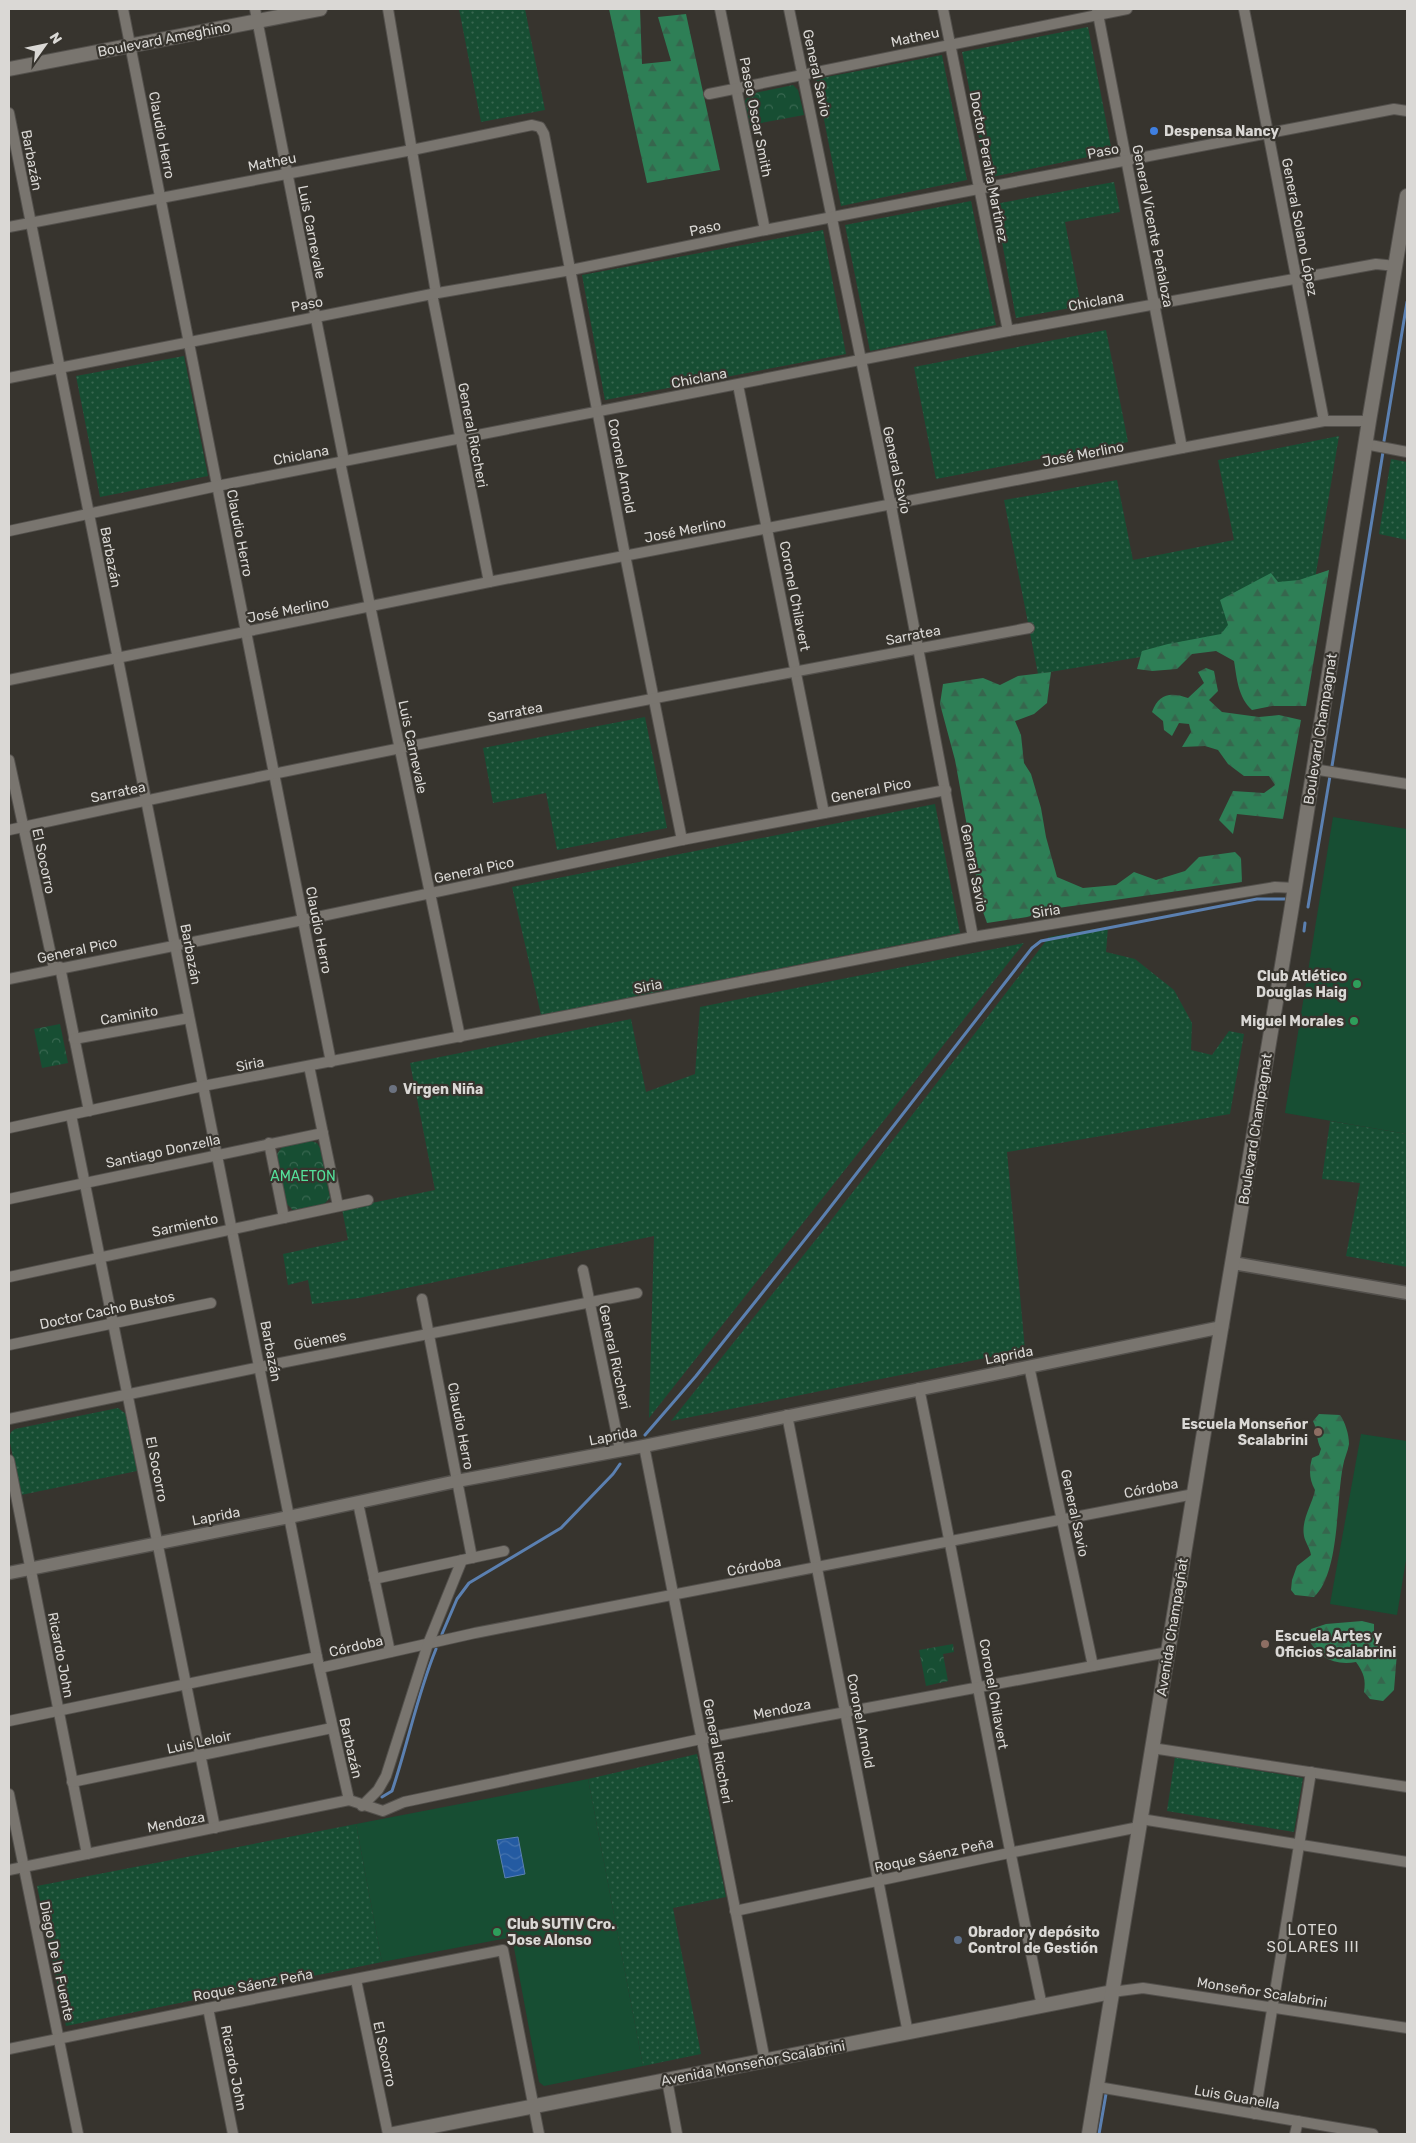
<svg xmlns="http://www.w3.org/2000/svg" width="1416" height="2143" font-family="Rubik,sans-serif">
  <defs>
    <pattern id="grass-dots" width="8" height="8" patternUnits="userSpaceOnUse" patternTransform="scale(1.25)"><rect width="8" height="8" fill="#174e33"/><path d="M2 2h.1M6 6h.1" fill="none" stroke="#386750" stroke-width="1.8" stroke-linecap="round"/></pattern>
    <pattern id="forest-firs" width="22" height="20" patternUnits="userSpaceOnUse" patternTransform="scale(1.25)"><rect width="22" height="20" fill="#2e7f56"/><path d="M5 1l3.5 6h-7zM16 11l3.5 6h-7z" fill="#36664d"/></pattern>
    <pattern id="park-crowns" width="20" height="18" patternUnits="userSpaceOnUse" patternTransform="scale(1.25)"><rect width="20" height="18" fill="#174e33"/><path d="M2 6a3 3 0 1 1 6 0M12 15a3 3 0 1 1 6 0" fill="none" stroke="#386750"/></pattern>
    <pattern id="water-waves" width="16" height="10" patternUnits="userSpaceOnUse" patternTransform="scale(1.25)"><rect width="16" height="10" fill="#245ba2"/><path d="M0 5q4-4 8 0t8 0" fill="none" stroke="#4372ae"/></pattern>
  </defs>
  <rect width="100%" height="100%" fill="#37342e"/>
  <g fill="url(#grass-dots)">
    <polygon points="459,9 525,9 545,110 481,122"/>
    <polygon points="1088,27 1112,152 987,178 962,52"/>
    <polygon points="942,55 967,180 841,206 816,79"/>
    <polygon points="1114,182 1120,212 1065,222 1081,306 1016,318 995,204"/>
    <polygon points="971,201 996,325 870,351 845,225"/>
    <polygon points="823,230 846,354 605,400 582,275"/>
    <polygon points="1106,330 1128,442 936,479 914,367"/>
    <polygon points="184,356 208,476 100,497 76,376"/>
    <polygon points="1339,436 1315,579 1237,641 1038,674 1004,500 1117,480 1133,560 1234,540 1218,460"/>
    <polygon points="1391,459 1407,462 1407,540 1379,534"/>
    <polygon points="645,717 667,828 557,850 546,793 493,803 483,748"/>
    <polygon points="935,804 960,933 541,1015 512,887"/>
    <polygon points="1108,927 1106,952 1135,959 1174,990 1192,1023 1191,1050 1212,1055 1229,1031 1244,1034 1230,1114 1007,1152 1025,1350 671,1421 826,1227 1049,937"/>
    <polygon points="1024,943 649,1418 654,1236 359,1298 312,1304 308,1280 288,1285 283,1254 348,1240 342,1209 435,1190 410,1063 631,1019 646,1092 695,1074 700,1007"/>
    <polygon points="1330,1121 1407,1134 1407,1267 1346,1256 1360,1183 1322,1179"/>
    <polygon points="118,1408 126,1414 137,1471 21,1495 9,1438 11,1432 15,1429"/>
    <polygon points="697,1754 726,1897 673,1908 701,2054 643,2066 588,1779"/>
    <polygon points="1175,1757 1303,1778 1294,1832 1167,1811"/>
    <polygon points="356,1824 382,1962 66,2026 37,1886"/>
  </g>
  <g fill="url(#forest-firs)">
    <polygon points="609,9 640,9 642,64 671,61 658,17 686,14 720,170 647,183"/>
    <path d="M1329 570 1306 706H1272L1252 710C1238 697 1237 679 1234 661L1216 651 1192 654 1177 669 1152 671 1137 669 1142 651 1168 644 1221 634 1228 625 1220 600 1271 573 1278 582 1299 580Z"/>
    <path d="M1206 668 1214 671 1218 691 1209 700 1222 712 1259 717 1279 715 1301 720 1283 819 1237 814 1233 834 1219 820 1233 791 1264 793 1275 785 1269 776H1244L1228 764 1218 750 1205 746 1182 747 1191 732 1189 724 1179 723 1172 736 1164 730 1163 721 1152 712C1159 693 1171 692 1188 698L1204 683 1198 672Z"/>
    <polygon points="1051,672 1047,703 1034,714 1015,721 1021,735 1024,763 1031,774 1041,808 1046,837 1057,877 1083,888 1116,885 1134,872 1156,880 1185,871 1199,857 1235,852 1241,858 1242,882 1058,908 1027,917 987,923 982,909 955,760 940,704 943,684 983,678 1000,685 1018,676"/>
    <path d="M1319 1414 1340 1415C1345 1422 1349 1434 1349 1444 1348 1451 1344 1459 1343 1466 1336 1500 1340 1573 1314 1597L1295 1595 1291 1590 1292 1580 1297 1566 1311 1555C1310 1548 1305 1542 1304 1536 1301 1520 1312 1505 1315 1490 1309 1479 1309 1470 1312 1458L1319 1455 1321 1449C1316 1440 1318 1431 1313 1421Z"/>
    <path d="M1362 1621 1374 1624V1645L1397 1653 1394 1690 1383 1701 1370 1699 1364 1692C1366 1680 1364 1673 1356 1662 1334 1666 1317 1657 1308 1638L1311 1629 1326 1624Z"/>
  </g>
  <g fill="url(#park-crowns)">
    <polygon points="793,85 798,90 804,115 750,125 745,101 750,94"/>
    <polygon points="60,1024 68,1063 42,1068 34,1029"/>
    <polygon points="311,1141 317,1143 320,1148 330,1198 324,1204 293,1210 287,1204 277,1154 282,1147"/>
    <polygon points="953,1644 954,1652 943,1654 948,1681 926,1686 919,1650"/>
  </g>
  <g fill="#174e33">
    <polygon points="1333,817 1407,829 1407,1134 1285,1113"/>
    <polygon points="1361,1434 1407,1441 1407,1554 1397,1615 1330,1604"/>
    <polygon points="588,1779 643,2066 544,2086 539,2082 512,1937 382,1962 356,1824"/>
  </g>
  <polygon fill="url(#water-waves)" stroke="#5b80b1" points="518,1837 525,1874 505,1878 497,1840"/>
  <g fill="none" stroke-linecap="round" stroke-linejoin="round">
    <g stroke="#5b80b1" stroke-width="3">
      <polyline points="1384,441 1407,302"/>
      <polyline points="1332,766 1383,452"/>
      <polyline points="1308,907 1330,776"/>
      <polyline points="1304,931 1305,923"/>
      <polyline points="645,1435 696,1376 818,1223 1032,948 1041,941 1257,899 1285,899"/>
      <polyline points="442,1634 457,1599 469,1583 561,1528 613,1474 620,1464"/>
      <path d="M382 1797 392 1791C408 1744 417 1695 436 1649"/>
      <polyline points="1099,2134 1106,2094"/>
    </g>
    <defs>
      <g id="minor">
        <polyline points="123,9 331,1062"/>
        <polyline points="255,9 344,461"/>
        <polyline points="388,9 436,293"/>
        <polyline points="720,9 765,230"/>
        <polyline points="789,9 891,506 973,937"/>
        <polyline points="943,9 1008,331"/>
        <polyline points="1097,9 1182,448"/>
        <polyline points="1244,9 1324,421"/>
        <polyline points="709,94 1127,9"/>
        <polyline points="9,113 317,1657 349,1800"/>
        <polyline points="9,227 412,150 532,125 540,127 544,134 625,555 682,840"/>
        <polyline points="432,294 489,582"/>
        <polyline points="9,378 432,294 571,270 765,230 1394,109 1407,111"/>
        <polyline points="738,385 824,813"/>
        <polyline points="1365,444 1407,452"/>
        <polyline points="340,462 460,1037"/>
        <polyline points="9,531 217,486 1008,331 1376,264 1396,266"/>
        <polyline points="9,680 489,582 1182,448 1324,421 1369,421"/>
        <polyline points="9,760 54,969"/>
        <polyline points="1313,769 1407,784"/>
        <path d="M9 830C347 756 688 691 1029 628"/>
        <polyline points="60,967 89,1111"/>
        <polyline points="9,979 303,920 682,840 946,790"/>
        <polyline points="74,1039 189,1018"/>
        <polyline points="309,1066 338,1206"/>
        <polyline points="71,1115 215,1828"/>
        <polyline points="9,1128 203,1086 973,937 1275,887 1295,888"/>
        <polyline points="269,1143 284,1218"/>
        <polyline points="9,1199 323,1133"/>
        <polyline points="583,1270 620,1450"/>
        <polyline points="9,1277 368,1200"/>
        <polyline points="422,1299 472,1558"/>
        <polyline points="9,1345 211,1303"/>
        <polyline points="1029,1366 1093,1666"/>
        <path d="M919 1388C961 1594 998 1800 1042 2006"/>
        <polyline points="787,1415 908,2033"/>
        <polyline points="9,1419 260,1367 637,1293"/>
        <polyline points="644,1446 765,2061"/>
        <polyline points="9,1460 87,1854"/>
        <polyline points="358,1503 390,1652"/>
        <polyline points="374,1579 504,1551"/>
        <polyline points="320,1668 475,1633 1194,1494"/>
        <polyline points="9,1721 317,1657"/>
        <polyline points="1152,1748 1407,1787"/>
        <polyline points="72,1782 332,1728"/>
        <polyline points="9,1794 78,2134"/>
        <polyline points="349,1800 383,1811 404,1802 701,1739 1168,1652"/>
        <polyline points="362,1806 378,1790 386,1776 428,1644 462,1560"/>
        <polyline points="1141,1819 1407,1862"/>
        <polyline points="9,1870 349,1800"/>
        <polyline points="735,1911 1009,1853 1139,1827"/>
        <polyline points="356,1980 388,2134"/>
        <polyline points="1112,1992 1143,1988 1407,2028"/>
        <polyline points="208,2008 233,2134"/>
        <polyline points="9,2049 208,2008 503,1950 539,2134"/>
        <polyline points="667,2080 677,2134"/>
        <polyline points="1098,2087 1373,2134"/>
        <polyline points="1255,2114 1311,1772"/>
        <polyline points="1295,2134 1298,2121"/>
      </g>
      <g id="tertiary">
        <polyline points="1233,1263 1407,1293"/>
        <polyline points="9,1573 289,1517 457,1481 644,1446 1222,1327"/>
      </g>
      <g id="secondary">
        <polyline points="9,69 320,9"/>
        <polyline points="393,2134 1112,1992"/>
        <polyline points="1089,2134 1212,1383 1291,912 1369,421 1407,196"/>
      </g>
    </defs>
    <use href="#minor" stroke="#53504c" stroke-width="12"/>
    <use href="#tertiary" stroke="#53504c" stroke-width="15"/>
    <use href="#secondary" stroke="#53504c" stroke-width="16"/>
    <use href="#minor" stroke="#79756f" stroke-width="10"/>
    <use href="#tertiary" stroke="#79756f" stroke-width="12"/>
    <use href="#secondary" stroke="#79756f" stroke-width="14"/>
  </g>
  <circle fill="#3f7fe0" stroke="#37342e" stroke-width="2" cx="1154" cy="131" r="5"/>
  <g fill="#2e9e5b" stroke="#37342e" stroke-width="2">
    <circle cx="1357" cy="984" r="5"/>
    <circle cx="1354" cy="1021" r="5"/>
    <circle cx="497" cy="1932" r="5"/>
  </g>
  <circle fill="#6b7280" stroke="#37342e" stroke-width="2" cx="393" cy="1089" r="5"/>
  <g fill="#8d6e63" stroke="#37342e" stroke-width="2">
    <circle cx="1318" cy="1432" r="5"/>
    <circle cx="1265" cy="1644" r="5"/>
  </g>
  <circle fill="#5c6f8a" stroke="#37342e" stroke-width="2" cx="958" cy="1940" r="5"/>
  <g text-anchor="middle" stroke-width="4.5" stroke-linejoin="round" paint-order="stroke">
    <g font-size="14" fill="#dad8d5" stroke="#37342e">
      <text transform="translate(915 37) rotate(-12)" y="5">Matheu</text>
      <text transform="translate(164 39) rotate(-11)" y="5">Boulevard Ameghino</text>
      <text transform="translate(817 73) rotate(78)" y="5">General Savio</text>
      <text transform="translate(756 117) rotate(79)" y="5">Paseo Oscar Smith</text>
      <text transform="translate(162 135) rotate(79)" y="5">Claudio Herro</text>
      <text transform="translate(1103 151) rotate(-11)" y="5">Paso</text>
      <text transform="translate(32 160) rotate(79)" y="5">Barbazán</text>
      <text transform="translate(272 162) rotate(-11)" y="5">Matheu</text>
      <text transform="translate(989 167) rotate(79)" y="5">Doctor Peralta Martínez</text>
      <text transform="translate(1153 226) rotate(79)" y="5">General Vicente Peñaloza</text>
      <text transform="translate(1300 227) rotate(79)" y="5">General Solano López</text>
      <text transform="translate(705 228) rotate(-12)" y="5">Paso</text>
      <text transform="translate(312 232) rotate(79)" y="5">Luis Carnevale</text>
      <text transform="translate(1096 301) rotate(-11)" y="5">Chiclana</text>
      <text transform="translate(307 304) rotate(-11)" y="5">Paso</text>
      <text transform="translate(699 378) rotate(-11)" y="5">Chiclana</text>
      <text transform="translate(473 435) rotate(79)" y="5">General Riccheri</text>
      <text transform="translate(1083 454) rotate(-11)" y="5">José Merlino</text>
      <text transform="translate(301 455) rotate(-11)" y="5">Chiclana</text>
      <text transform="translate(622 466) rotate(79)" y="5">Coronel Arnold</text>
      <text transform="translate(897 470) rotate(78)" y="5">General Savio</text>
      <text transform="translate(685 530) rotate(-11)" y="5">José Merlino</text>
      <text transform="translate(240 533) rotate(79)" y="5">Claudio Herro</text>
      <text transform="translate(111 557) rotate(79)" y="5">Barbazán</text>
      <text transform="translate(795 596) rotate(79)" y="5">Coronel Chilavert</text>
      <text transform="translate(288 610) rotate(-11)" y="5">José Merlino</text>
      <text transform="translate(913 635) rotate(-11)" y="5">Sarratea</text>
      <text transform="translate(515 712) rotate(-11)" y="5">Sarratea</text>
      <text transform="translate(1320 729) rotate(-81)" y="5">Boulevard Champagnat</text>
      <text transform="translate(413 747) rotate(78)" y="5">Luis Carnevale</text>
      <text transform="translate(871 790) rotate(-11)" y="5">General Pico</text>
      <text transform="translate(118 792) rotate(-12)" y="5">Sarratea</text>
      <text transform="translate(44 861) rotate(78)" y="5">El Socorro</text>
      <text transform="translate(974 868) rotate(79)" y="5">General Savio</text>
      <text transform="translate(474 870) rotate(-12)" y="5">General Pico</text>
      <text transform="translate(1046 911) rotate(-9)" y="5">Siria</text>
      <text transform="translate(319 930) rotate(79)" y="5">Claudio Herro</text>
      <text transform="translate(77 950) rotate(-12)" y="5">General Pico</text>
      <text transform="translate(191 954) rotate(79)" y="5">Barbazán</text>
      <text transform="translate(648 986) rotate(-11)" y="5">Siria</text>
      <text transform="translate(129 1015) rotate(-10)" y="5">Caminito</text>
      <text transform="translate(250 1064) rotate(-11)" y="5">Siria</text>
      <text transform="translate(1255 1129) rotate(-81)" y="5">Boulevard Champagnat</text>
      <text transform="translate(163 1151) rotate(-12)" y="5">Santiago Donzella</text>
      <text transform="translate(185 1225) rotate(-12)" y="5">Sarmiento</text>
      <text transform="translate(107 1310) rotate(-12)" y="5">Doctor Cacho Bustos</text>
      <text transform="translate(320 1340) rotate(-11)" y="5">Güemes</text>
      <text transform="translate(271 1351) rotate(79)" y="5">Barbazán</text>
      <text transform="translate(1009 1355) rotate(-11)" y="5">Laprida</text>
      <text transform="translate(615 1357) rotate(78)" y="5">General Riccheri</text>
      <text transform="translate(461 1426) rotate(79)" y="5">Claudio Herro</text>
      <text transform="translate(613 1436) rotate(-11)" y="5">Laprida</text>
      <text transform="translate(157 1469) rotate(79)" y="5">El Socorro</text>
      <text transform="translate(1151 1488) rotate(-11)" y="5">Córdoba</text>
      <text transform="translate(1075 1513) rotate(78)" y="5">General Savio</text>
      <text transform="translate(216 1516) rotate(-11)" y="5">Laprida</text>
      <text transform="translate(754 1566) rotate(-11)" y="5">Córdoba</text>
      <text transform="translate(1172 1627) rotate(-81)" y="5">Avenida Champagñat</text>
      <text transform="translate(356 1646) rotate(-13)" y="5">Córdoba</text>
      <text transform="translate(61 1655) rotate(79)" y="5">Ricardo John</text>
      <text transform="translate(994 1694) rotate(80)" y="5">Coronel Chilavert</text>
      <text transform="translate(782 1709) rotate(-11)" y="5">Mendoza</text>
      <text transform="translate(861 1721) rotate(79)" y="5">Coronel Arnold</text>
      <text transform="translate(199 1742) rotate(-12)" y="5">Luis Leloir</text>
      <text transform="translate(351 1748) rotate(77)" y="5">Barbazán</text>
      <text transform="translate(718 1751) rotate(79)" y="5">General Riccheri</text>
      <text transform="translate(176 1822) rotate(-11)" y="5">Mendoza</text>
      <text transform="translate(934 1855) rotate(-12)" y="5">Roque Sáenz Peña</text>
      <text transform="translate(57 1961) rotate(78)" y="5">Diego De la Fuente</text>
      <text transform="translate(253 1985) rotate(-11)" y="5">Roque Sáenz Peña</text>
      <text transform="translate(1262 1992) rotate(9)" y="5">Monseñor Scalabrini</text>
      <text transform="translate(385 2054) rotate(78)" y="5">El Socorro</text>
      <text transform="translate(753 2063) rotate(-11)" y="5">Avenida Monseñor Scalabrini</text>
      <text transform="translate(234 2068) rotate(79)" y="5">Ricardo John</text>
      <text transform="translate(1237 2097) rotate(10)" y="5">Luis Guanella</text>
    </g>
    <g font-size="14" font-weight="bold" fill="#dad8d5" stroke="#37342e" text-anchor="start">
      <text x="1164" y="136">Despensa Nancy</text>
      <text x="1347" y="981" text-anchor="end">Club Atlético<tspan x="1347" dy="16">Douglas Haig</tspan></text>
      <text x="1344" y="1026" text-anchor="end">Miguel Morales</text>
      <text x="403" y="1094">Virgen Niña</text>
      <text x="1308" y="1429" text-anchor="end">Escuela Monseñor<tspan x="1308" dy="16">Scalabrini</tspan></text>
      <text x="1275" y="1641">Escuela Artes y<tspan x="1275" dy="16">Oficios Scalabrini</tspan></text>
      <text x="507" y="1929">Club SUTIV Cro.<tspan x="507" dy="16">Jose Alonso</tspan></text>
      <text x="968" y="1937">Obrador y depósito<tspan x="968" dy="16">Control de Gestión</tspan></text>
    </g>
    <g font-size="14" fill="#54e19a" stroke="#37342e">
      <text x="303" y="1181">AMAETON</text>
    </g>
    <g font-size="15" letter-spacing="1" fill="#dad8d5" stroke="#37342e">
      <text x="1313" y="1935">LOTEO<tspan x="1313" dy="17">SOLARES III</tspan></text>
    </g>
  </g>
  <rect width="1416" height="2143" fill="none" stroke="#dad8d5" stroke-width="20"/>
  <g transform="translate(45 45) rotate(57)" stroke="#37342e" stroke-width="4" paint-order="stroke">
  <path d="M0-4L9 19L0 12L-9 19Z" fill="#dad8d5"/>
  <text y="-8" font-size="14" font-weight="bold" text-anchor="middle" fill="#dad8d5">N</text>
  </g>
</svg>
